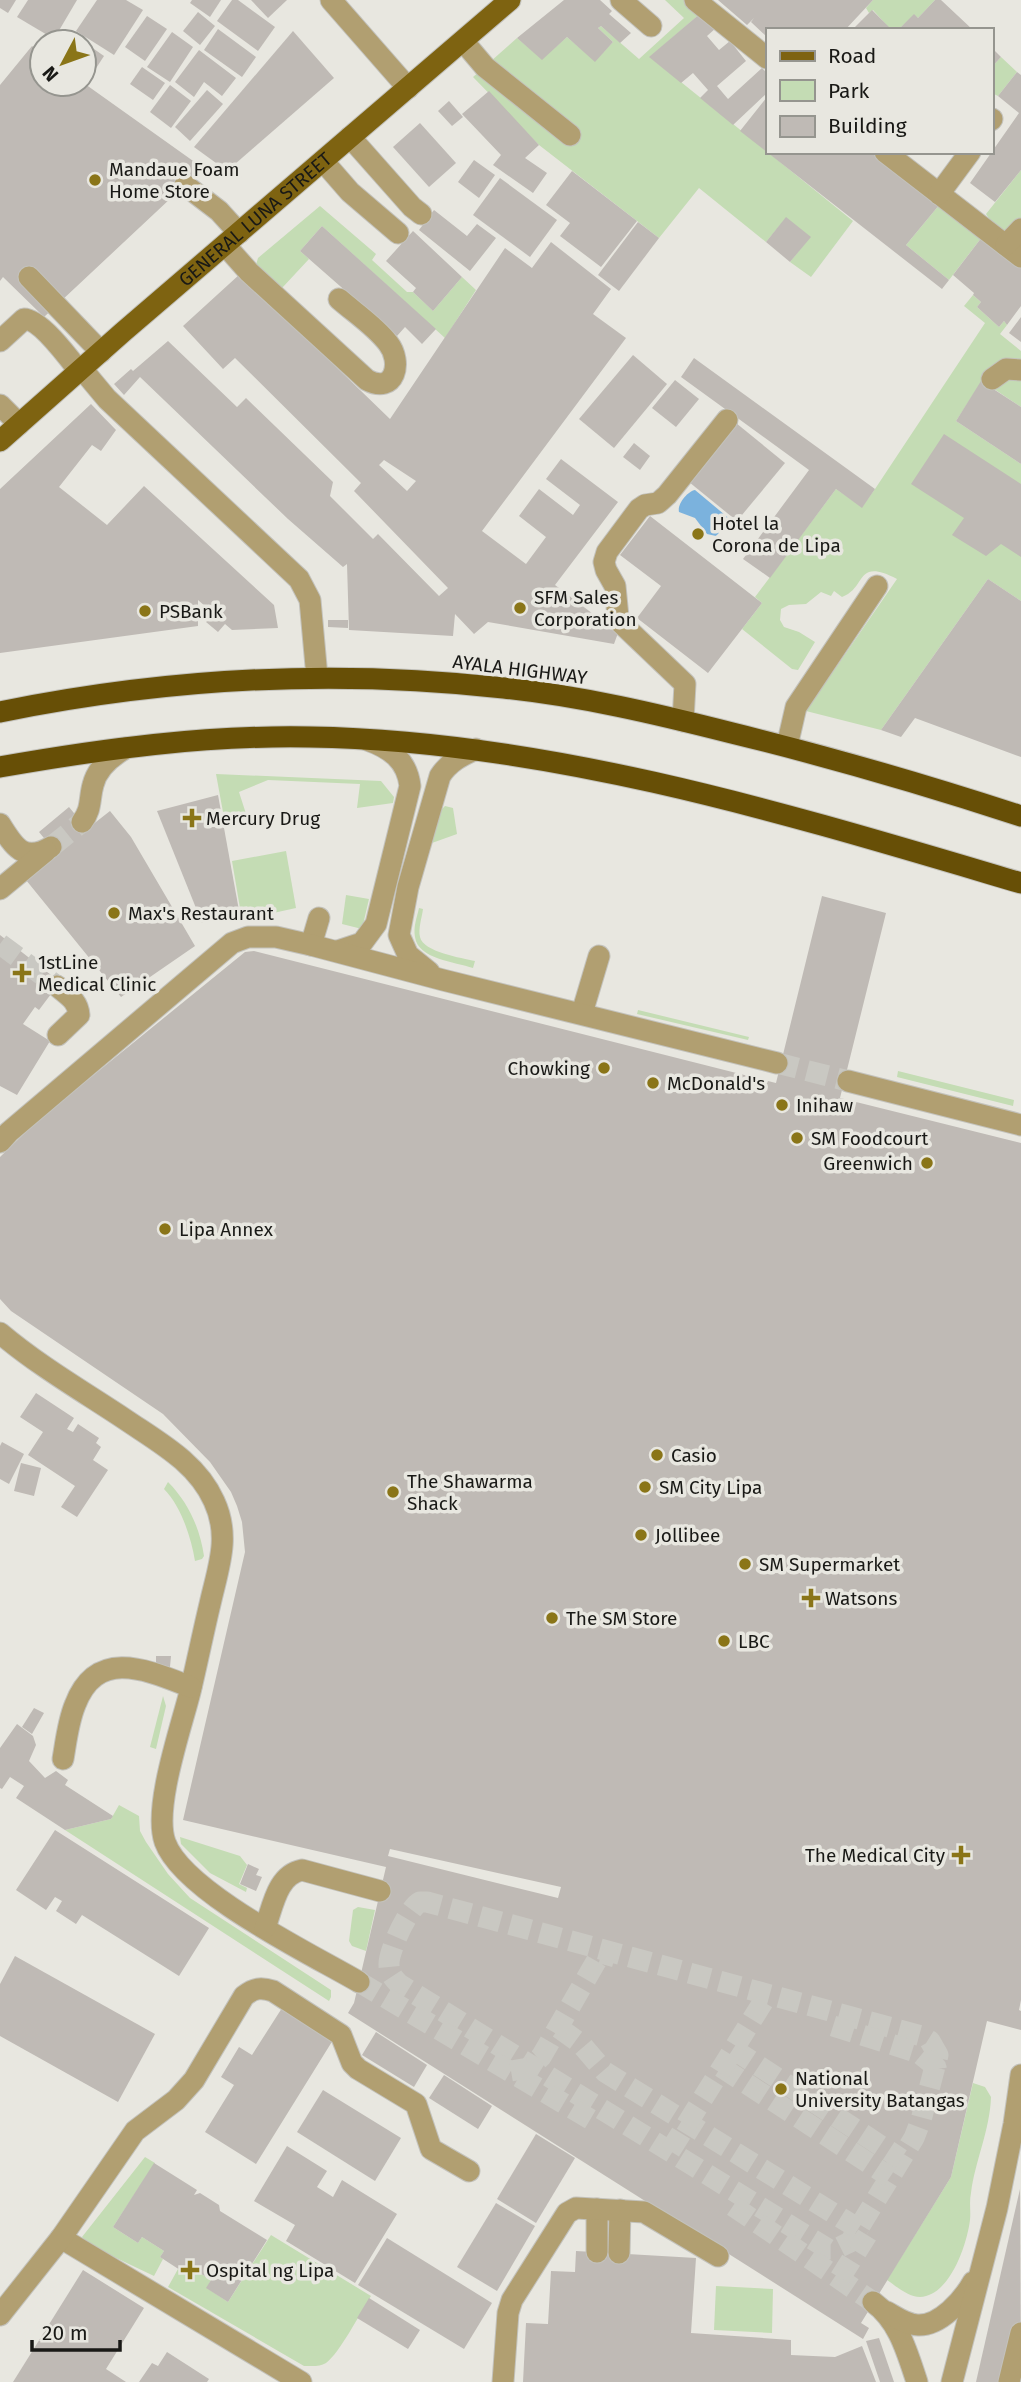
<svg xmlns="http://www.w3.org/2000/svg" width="1021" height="2382" font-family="'Fira Sans',sans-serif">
  <rect width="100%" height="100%" fill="#e8e7e0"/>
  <g fill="#c4dcb4">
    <polygon points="665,0 687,0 702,12 650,57 853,221 811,277 790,262 810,237 786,218 766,242 699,188 659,238 539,145 473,77 517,38 542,59 567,37 595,61 613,42 598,28 601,26 639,59 684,18"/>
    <polygon points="873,0 935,0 918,18 914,15 898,30 891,30 873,10 869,13 866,8"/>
    <polygon points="1001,57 1017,72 998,96 994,94 991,98 991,68"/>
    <path d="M1021 170V244C1011 235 991 224 986 214Z"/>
    <polygon points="940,204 982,237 949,280 906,245"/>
    <polygon points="320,206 376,254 372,260 407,292 413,292 433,311 462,277 476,290 445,338 322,226 300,251 309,259 282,288 256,265 258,258"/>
    <path d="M973 295 981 302 977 307 999 327 1004 321 1007 325 1000 334 1021 351V407L982 381 956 421 1021 464V601L988 579 881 730 806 711 897 579C855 557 867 588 842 597L834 591 831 596 821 592 806 604 789 605 781 609 780 620 784 627 799 632 815 642 798 670 792 669 742 629 762 603 755 597 836 489 862 507 875 489 985 323 964 306Z"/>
    <polygon points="216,774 381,781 394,797 393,803 357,808 360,784 268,780 239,792 247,817 225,823"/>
    <polygon points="445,806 453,808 457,834 432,843 438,813"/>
    <polygon points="286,851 296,908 242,920 232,861"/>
    <polygon points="346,895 369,899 362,929 342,924"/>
    <path d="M419 908 423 909C422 917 418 929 420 937 423 952 462 958 475 961L473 968C455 962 418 959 415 937 413 927 417 917 419 908Z"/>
    <polygon points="638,1010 749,1037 748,1040 637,1014"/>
    <polygon points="898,1071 1014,1100 1013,1106 897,1077"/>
    <path d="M168 1482C188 1502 200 1528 204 1556L202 1559 195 1561C191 1537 181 1506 164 1489Z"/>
    <polygon points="163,1696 166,1706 156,1749 150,1747"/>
    <polygon points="119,1805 139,1816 140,1831 146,1842 168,1874 190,1898 331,1990 331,1997 329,2001 65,1830 111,1819"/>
    <polygon points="180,1837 240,1856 247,1865 239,1884 247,1888 246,1892 210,1873 181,1844"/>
    <polygon points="358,1907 375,1910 366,1951 352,1946 349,1941 353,1910"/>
    <path d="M973 2083 985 2087 991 2097C990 2130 975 2161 971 2193 969 2202 971 2211 970 2220 967 2244 950 2296 920 2297 908 2297 896 2286 887 2280L951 2177Z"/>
    <polygon points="145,2157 155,2163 113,2227 138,2243 142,2237 164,2251 160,2257 163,2259 154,2276 89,2245 82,2237"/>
    <path d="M271 2235 371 2296C361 2311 340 2353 326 2363 320 2367 312 2366 304 2366L168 2287 178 2269 183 2272 187 2265 211 2280 207 2288 228 2302Z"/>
    <polygon points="716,2286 773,2289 772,2333 714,2330"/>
  </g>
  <path fill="#7bb2dd" d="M695 490 731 520 716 536 707 534 695 518 679 512C677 504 688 491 695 490Z"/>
  <g fill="#bfbab5" fill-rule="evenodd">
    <polygon points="0,0 16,0 8,13 0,8"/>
    <polygon points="28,0 77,0 54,39 17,17"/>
    <polygon points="97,0 126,0 143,10 114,55 76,31"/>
    <polygon points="192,0 221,0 210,17 190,3"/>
    <polygon points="232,0 238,0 275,27 258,51 217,21"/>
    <polygon points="251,0 287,0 268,18"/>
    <polygon points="564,0 600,0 612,11 609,14 631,33 620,43 601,26 598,28 613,42 595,62 567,37 542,60 517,38"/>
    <polygon points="718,0 873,0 845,30 767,30 767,37 751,22 754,18 747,25"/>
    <polygon points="935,0 941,0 973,30 898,30 914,14 918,18"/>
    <polygon points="872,10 892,30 852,30"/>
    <polygon points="198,12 215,26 200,45 183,31"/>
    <polygon points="702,12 716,28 707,36 719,50 730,41 746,61 717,86 728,99 762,68 767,73 767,93 733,125 700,98 708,90 693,73 681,83 649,57"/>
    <polygon points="147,16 167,29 145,61 125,47"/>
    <polygon points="218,29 256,57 242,77 204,50"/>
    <polygon points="293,31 334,78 227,171 194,147"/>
    <polygon points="172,32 193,47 170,82 147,67"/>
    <polygon points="70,33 83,42 64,42"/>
    <polygon points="84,42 104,56 91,76 84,72"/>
    <polygon points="32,46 42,53 42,84 85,84 203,168 44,317 3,277 0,281 0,85"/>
    <polygon points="991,47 1001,57 991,68"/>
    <polygon points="199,50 236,78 222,96 204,82 194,97 175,82"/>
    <polygon points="142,67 165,83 153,100 130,84"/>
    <polygon points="1017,72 1021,75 1021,170 995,202 970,183 1019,113 998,96"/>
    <polygon points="170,85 191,101 171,128 150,112"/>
    <polygon points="207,90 223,104 190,141 175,127"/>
    <polygon points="489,91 539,145 525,158 547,173 533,193 493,165 501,155 462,114"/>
    <polygon points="767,97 767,152 850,152 852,155 854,152 873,152 940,204 906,245 949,280 942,289 740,131"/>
    <polygon points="449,101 463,117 452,126 438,111"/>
    <polygon points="420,123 456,163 429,187 393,147"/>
    <polygon points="474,160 495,175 479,198 458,182"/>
    <polygon points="572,171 637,221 601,267 560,236 570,223 546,205"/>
    <polygon points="500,178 557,220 530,257 473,215"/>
    <polygon points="434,210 467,236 477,224 496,238 470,271 419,230"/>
    <polygon points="786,217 811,237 790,262 766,242"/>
    <polygon points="638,222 659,238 619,291 598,275"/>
    <polygon points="322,226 436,329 422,344 405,327 397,336 300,251"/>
    <polygon points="413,231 462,277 433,311 413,292 416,288 386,261"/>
    <polygon points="982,237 1021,267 1021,306 1007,325 1004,321 999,327 977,307 981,302 973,295 974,293 953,275"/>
    <path d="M551 242 611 289 593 314 626 338 482 531 526 564 546 537 519 516 539 489 573 515 580 505 546 479 561 459 618 502 555 585 618 633 614 644 488 622 474 634 455 614 453 636 349 630 347 564 343 567 288 519 140 377 124 395 114 384 131 369 133 371 168 341 237 407 246 398 333 482 330 496 373 539 378 534 439 596 448 588 354 491 361 483 235 358 223 369 183 326 240 274 390 419 505 248 532 268ZM384 460 416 481 407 491 379 465Z"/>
    <polygon points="1021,317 1021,342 1009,333"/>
    <polygon points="633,355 667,384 614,448 579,419"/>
    <polygon points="694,358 875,489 862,508 836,489 770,578 743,559 809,470 681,377"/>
    <polygon points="675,380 699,399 676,427 652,408"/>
    <polygon points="981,381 1021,407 1021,464 956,421"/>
    <polygon points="91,404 116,430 101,451 92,445 59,487 107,525 144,486 274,605 278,628 232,630 225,624 218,632 206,622 213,613 198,600 198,626 0,653 0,489"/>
    <polygon points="736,423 785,463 737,521 689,482"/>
    <polygon points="944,434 1021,484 1021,557 1001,544 986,556 952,535 964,518 911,484"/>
    <polygon points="634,443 650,456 640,470 623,457"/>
    <polygon points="650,516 762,603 708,673 637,618 661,586 620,555"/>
    <polygon points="988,579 1021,601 1021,757 915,718 901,737 881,730"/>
    <polygon points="328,620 348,620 348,628 328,627"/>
    <polygon points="218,795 240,916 202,923 157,811"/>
    <polygon points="69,807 87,829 110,811 131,837 195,946 121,997 26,880 57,854 39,832"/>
    <path d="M822 896 886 913 840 1098 1021 1143V2000L1019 2010 1021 2011V2030L987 2021 951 2177 861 2323 869 2328 863 2339 348 2013 354 2003 386 1867 183 1820 245 1552 242 1522 237 1506 231 1492 210 1462 163 1414 11 1311 0 1299V1157L37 1121 245 952 254 951 776 1083ZM390 1849 561 1887 558 1898 388 1856Z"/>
    <polygon points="0,935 60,982 39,1010 35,1007 23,1024 50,1041 17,1095 0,1086"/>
    <polygon points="36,1393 74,1418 67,1429 73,1432 78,1424 99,1438 96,1443 101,1447 93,1460 108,1470 77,1517 61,1507 75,1486 28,1455 43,1432 20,1417"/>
    <polygon points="2,1442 24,1454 9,1484 0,1479 0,1446"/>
    <polygon points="21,1463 41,1468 34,1496 14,1491"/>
    <polygon points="156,1656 171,1656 170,1667 156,1666"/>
    <polygon points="34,1708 44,1713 32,1734 22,1727"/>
    <polygon points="17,1724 33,1736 36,1745 29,1761 45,1778 56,1771 68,1780 65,1785 113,1816 111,1819 65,1830 16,1798 24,1786 10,1777 2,1789 0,1788 0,1748"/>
    <polygon points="55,1830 209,1928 179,1976 82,1915 76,1924 56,1911 62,1901 55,1897 46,1910 16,1890"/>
    <polygon points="248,1864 259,1869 256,1875 262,1877 256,1891 240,1884"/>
    <polygon points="15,1956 155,2034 118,2102 0,2036 0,1984"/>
    <polygon points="282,2008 333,2040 256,2164 205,2132 234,2085 221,2077 239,2047 252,2055"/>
    <polygon points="376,2032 427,2065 414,2087 362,2055"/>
    <polygon points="444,2075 492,2106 478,2129 429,2098"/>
    <polygon points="323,2090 401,2138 375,2181 297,2132"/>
    <polygon points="536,2134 575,2158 536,2223 497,2199"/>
    <polygon points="287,2146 327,2171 317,2187 333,2197 342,2180 397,2214 355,2283 286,2241 295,2225 254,2201"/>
    <polygon points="154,2163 197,2190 194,2195 200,2193 219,2205 220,2211 267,2240 228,2302 206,2288 211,2280 187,2265 183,2272 160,2257 164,2251 142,2237 138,2243 113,2227"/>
    <polygon points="1020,2189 1021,2382 976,2382"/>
    <polygon points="496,2203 535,2226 497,2291 457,2267"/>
    <polygon points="387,2238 492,2303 464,2349 358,2285"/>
    <polygon points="576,2251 696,2258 691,2333 791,2340 791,2355 835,2357 862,2346 876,2382 523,2382 526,2323 548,2324 551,2271 575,2272"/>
    <polygon points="83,2270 144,2308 106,2369 126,2382 13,2382"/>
    <polygon points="369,2298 420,2330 408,2349 357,2318"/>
    <polygon points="879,2338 894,2382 880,2382 866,2341"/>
    <polygon points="167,2352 209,2379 207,2382 139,2382 152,2363 158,2366"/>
  </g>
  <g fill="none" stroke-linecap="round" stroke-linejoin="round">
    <g stroke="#c9c8c2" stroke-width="21" stroke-dasharray="21 10" stroke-linecap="butt">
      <polyline points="51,847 82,822"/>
      <polyline points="0,944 57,986"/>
      <polyline points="777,1063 848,1081"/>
      <path d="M420 1902H427L922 2036 930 2041 938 2055 921 2120 914 2138 850 2242 836 2249H828L399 1984C393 1978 389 1973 389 1965 388 1952 408 1908 420 1902Z"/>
      <polyline points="359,1982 595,2122"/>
      <polyline points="833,2026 919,2053 936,2067 937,2076"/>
      <polyline points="559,2028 581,2044 605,2072 867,2234"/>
      <polyline points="733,2049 901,2159"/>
      <polyline points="721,2067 890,2177"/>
      <polyline points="511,2071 528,2068 541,2057 601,1953 615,1957"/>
      <polyline points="670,2151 768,1994"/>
      <polyline points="733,2206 873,2302"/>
      <polyline points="840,2278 867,2235"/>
    </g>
    <defs>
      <g id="minor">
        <polyline points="331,0 408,88"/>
        <polyline points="621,0 651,26"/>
        <polyline points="695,0 767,58"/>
        <polyline points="463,41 485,67 570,135"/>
        <polyline points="991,120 992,119"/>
        <polyline points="350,137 412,207 421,214"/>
        <polyline points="885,152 1021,257"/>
        <polyline points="323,161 350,192 398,233"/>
        <polyline points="185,185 219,211 239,233"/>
        <polyline points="939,194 970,152"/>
        <path d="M225 245 249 272 367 380C395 395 403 362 388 343 375 326 355 313 339 299"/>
        <polyline points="1006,245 1021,229"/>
        <polyline points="29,277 101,352"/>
        <path d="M0 341 24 319C40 319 69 358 79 371"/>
        <polyline points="82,369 107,399 299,579 310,600 317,677"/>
        <polyline points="992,379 1006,369 1021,370"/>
        <polyline points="0,405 19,424"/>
        <polyline points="683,721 685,684 621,623 618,617 615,586 606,570 604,562 607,552 639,509 645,505 658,503 667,495 727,420"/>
        <polyline points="787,746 796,707 877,586"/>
        <path d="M82 822C92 809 89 799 93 785 97 768 112 756 126 748"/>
        <path d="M0 824C14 847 24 863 51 847"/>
        <polyline points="0,889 46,851"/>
        <polyline points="311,945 319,918"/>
        <path d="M338 951 362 943 376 924 410 786C407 760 390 748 367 740"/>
        <path d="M429 972 408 955 399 935 408 887 440 776C449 762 461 756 476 749"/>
        <path d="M57 986C67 995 78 1000 79 1015L58 1035"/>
        <polyline points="582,1013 599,956"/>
        <polyline points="848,1081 1021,1125"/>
        <polyline points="0,1142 9,1132 232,943 248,937 276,937 311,945 443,980 777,1063"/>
        <path d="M0 1333C39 1366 84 1392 126 1420 160 1443 197 1463 214 1501 231 1537 218 1568 210 1604 203 1633 197 1663 190 1692 181 1728 153 1808 165 1842 183 1892 311 1954 359 1982"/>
        <path d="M63 1759C66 1742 68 1722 75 1705 97 1647 147 1670 191 1687"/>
        <path d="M265 1928C273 1906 277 1875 302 1870L380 1891"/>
        <polyline points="61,2238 301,2382"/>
        <polyline points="597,2252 597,2209"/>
        <polyline points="619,2253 620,2210"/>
        <path d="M873 2302C899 2321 907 2352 917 2382"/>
        <path d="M887 2312C896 2317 907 2325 918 2325 940 2326 963 2300 973 2282"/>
        <path d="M0 2315 61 2238 135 2131 176 2100 194 2080 244 1996C254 1988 261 1987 273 1991L341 2035 352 2063 358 2069 416 2104 431 2149 469 2171"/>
        <polyline points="503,2382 508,2313 512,2300 567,2213 576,2208 644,2212 718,2256"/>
        <polyline points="952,2382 997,2208 1014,2124 1021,2075"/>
        <polyline points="1009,2382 1021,2333"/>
      </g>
      <g id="major">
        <path id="s1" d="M0 441 123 332 510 0"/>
      </g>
      <g id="highway">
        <path d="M0 712C166 678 335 669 504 688 581 696 657 714 732 733 830 757 926 785 1021 816"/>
        <path d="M0 767C102 749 206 735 310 737 552 741 791 815 1021 883"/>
      </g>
    </defs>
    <use href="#minor" stroke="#c3c2bc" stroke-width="23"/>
    <use href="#major" stroke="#c3c2bc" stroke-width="23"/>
    <use href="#highway" stroke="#c3c2bc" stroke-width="23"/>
    <use href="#minor" stroke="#b19f71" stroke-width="21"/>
    <use href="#major" stroke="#7e6311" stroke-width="21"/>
    <use href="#highway" stroke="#674f06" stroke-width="21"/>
  </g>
  <g fill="#8a7518" stroke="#e8e7e0" stroke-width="2.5">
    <circle cx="95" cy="180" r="7"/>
    <circle cx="698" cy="534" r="7"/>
    <circle cx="520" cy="608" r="7"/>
    <circle cx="145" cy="611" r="7"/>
    <path d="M188.5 807.5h7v7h7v7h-7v7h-7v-7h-7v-7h7z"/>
    <circle cx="114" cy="913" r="7"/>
    <path d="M18.5 962.5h7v7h7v7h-7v7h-7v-7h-7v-7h7z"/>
    <circle cx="604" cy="1068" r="7"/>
    <circle cx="653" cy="1083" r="7"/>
    <circle cx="782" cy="1105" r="7"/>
    <circle cx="797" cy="1138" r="7"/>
    <circle cx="927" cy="1163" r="7"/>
    <circle cx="165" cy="1229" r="7"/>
    <circle cx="657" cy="1455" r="7"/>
    <circle cx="645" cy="1487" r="7"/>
    <circle cx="393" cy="1492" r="7"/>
    <circle cx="641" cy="1535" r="7"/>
    <circle cx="745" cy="1564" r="7"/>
    <path d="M807.5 1587.5h7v7h7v7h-7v7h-7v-7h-7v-7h7z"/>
    <circle cx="552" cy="1618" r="7"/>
    <circle cx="724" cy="1641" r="7"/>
    <path d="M957.5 1844.5h7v7h7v7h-7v7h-7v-7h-7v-7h7z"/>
    <circle cx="781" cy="2089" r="7"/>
    <path d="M186.5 2259.5h7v7h7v7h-7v7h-7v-7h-7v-7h7z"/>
  </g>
  <g text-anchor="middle" stroke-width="7" stroke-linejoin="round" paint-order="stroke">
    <g font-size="19" fill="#191916" stroke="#e8e7e0" text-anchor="start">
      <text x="109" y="176">Mandaue Foam<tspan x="109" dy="22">Home Store</tspan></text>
      <text x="712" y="530">Hotel la<tspan x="712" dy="22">Corona de Lipa</tspan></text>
      <text x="534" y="604">SFM Sales<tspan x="534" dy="22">Corporation</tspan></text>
      <text x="159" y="618">PSBank</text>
      <text x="206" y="825">Mercury Drug</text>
      <text x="128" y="920">Max's Restaurant</text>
      <text x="38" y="969">1stLine<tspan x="38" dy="22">Medical Clinic</tspan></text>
      <text x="590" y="1075" text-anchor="end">Chowking</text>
      <text x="667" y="1090">McDonald's</text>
      <text x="796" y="1112">Inihaw</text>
      <text x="811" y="1145">SM Foodcourt</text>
      <text x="913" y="1170" text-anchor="end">Greenwich</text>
      <text x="179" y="1236">Lipa Annex</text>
      <text x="671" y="1462">Casio</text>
      <text x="407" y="1488">The Shawarma<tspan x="407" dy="22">Shack</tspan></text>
      <text x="659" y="1494">SM City Lipa</text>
      <text x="655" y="1542">Jollibee</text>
      <text x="759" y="1571">SM Supermarket</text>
      <text x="825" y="1605">Watsons</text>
      <text x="566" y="1625">The SM Store</text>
      <text x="738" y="1648">LBC</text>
      <text x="945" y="1862" text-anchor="end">The Medical City</text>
      <text x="795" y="2085">National<tspan x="795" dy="22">University Batangas</tspan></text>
      <text x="206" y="2277">Ospital ng Lipa</text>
    </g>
    <g font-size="19" fill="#191916" stroke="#e8e7e0">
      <text dy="7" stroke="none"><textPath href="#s1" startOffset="338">GENERAL LUNA STREET</textPath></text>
      <text transform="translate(520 669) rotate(7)" y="7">AYALA HIGHWAY</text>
    </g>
  </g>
  <rect x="766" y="28" width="228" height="126" fill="#e8e7e0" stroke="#95958f" stroke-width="2"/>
  <rect x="780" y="51" width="35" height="10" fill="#7e6311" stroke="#95958f" stroke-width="2"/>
  <text x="828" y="63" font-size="21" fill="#191916">Road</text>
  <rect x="780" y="80" width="35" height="21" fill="#c4dcb4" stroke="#95958f" stroke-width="2"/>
  <text x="828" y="98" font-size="21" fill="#191916">Park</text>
  <rect x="780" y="116" width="35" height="21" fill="#bfbab5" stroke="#95958f" stroke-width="2"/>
  <text x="828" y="133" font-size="21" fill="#191916">Building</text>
  <g transform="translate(63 63) rotate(229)"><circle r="33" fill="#e8e7e0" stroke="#95958f" stroke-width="2"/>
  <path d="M0-5L12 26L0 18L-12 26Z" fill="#8a7518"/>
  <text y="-10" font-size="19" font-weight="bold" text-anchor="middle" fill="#191916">N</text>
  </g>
  <path d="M32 2340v10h88v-10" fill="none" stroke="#191916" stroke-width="3.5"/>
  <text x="42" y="2340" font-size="21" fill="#191916" stroke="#e8e7e0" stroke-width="5" paint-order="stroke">20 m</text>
</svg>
